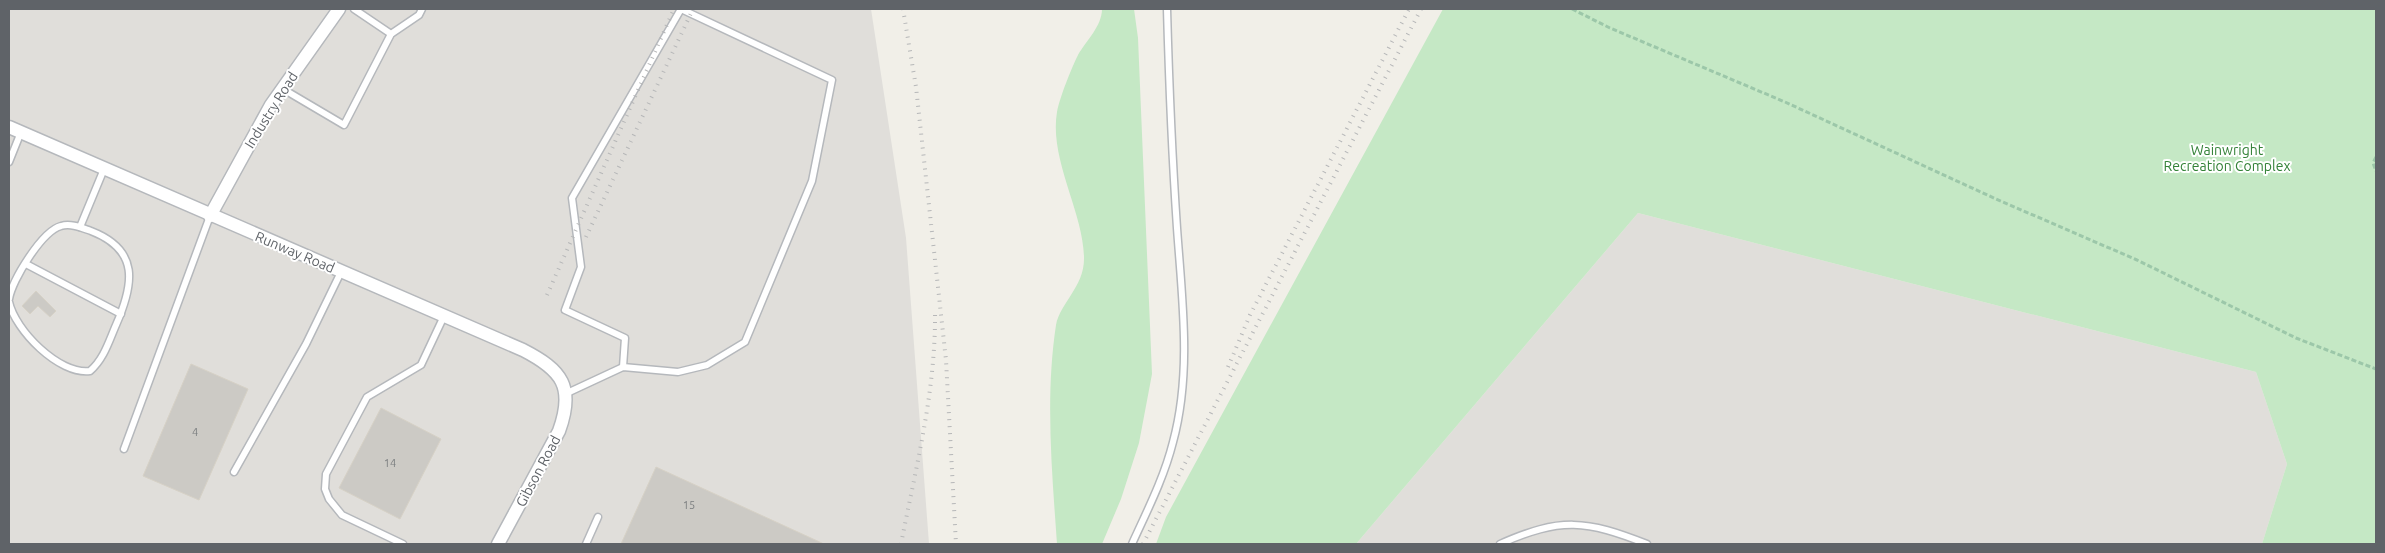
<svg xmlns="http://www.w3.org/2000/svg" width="2385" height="553" font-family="Ubuntu,sans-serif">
  <rect width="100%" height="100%" fill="#f1efe8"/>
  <g fill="#e0deda">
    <polygon points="9,9 871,9 906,238 929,544 9,544"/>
    <polygon points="1638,213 2256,372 2287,464 2262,544 1356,544"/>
  </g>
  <g fill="#c5e8c5">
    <path d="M1102 9H1134L1138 38 1152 374 1139 443 1121 499 1102 544H1057C1052 472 1045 397 1056 325 1060 303 1085 286 1084 257 1083 211 1049 159 1057 112 1060 97 1071 69 1078 55 1086 41 1102 26 1102 9Z"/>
    <polygon points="1443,9 2376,9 2376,544 2262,544 2287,464 2256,372 1638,213 1356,544 1156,544 1166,517"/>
  </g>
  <g fill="#cccac5" stroke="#d6d1c6">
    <polygon points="36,291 56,311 50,317 38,306 30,314 22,306"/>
    <polygon points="191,364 248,389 199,500 143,476"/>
    <polygon points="381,408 441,439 400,519 339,488"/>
    <polygon points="656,467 824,544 621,544"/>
  </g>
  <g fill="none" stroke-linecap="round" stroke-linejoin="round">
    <defs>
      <g id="lane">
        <polyline points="354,9 391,34"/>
        <polyline points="283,89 344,125 391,34 419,15 422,9"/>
        <polyline points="9,162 21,132"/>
        <polyline points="80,227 104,169"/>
        <polyline points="26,264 121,314"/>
        <path d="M9 299C12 280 42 231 61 226 71 223 82 228 91 231 140 250 134 284 116 325 109 341 104 359 90 371 59 375 15 330 9 302"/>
        <polyline points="623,367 625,338 565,310 581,267 572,198 681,9"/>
        <polyline points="565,394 623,367 678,372 707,365 745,342 812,181 832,80 681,9"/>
        <polyline points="124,449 210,216"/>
        <polyline points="234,472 306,344 341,272"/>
        <polyline points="403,544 342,515 329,499 325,489 326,474 367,397 421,365 444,316"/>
        <polyline points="586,544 598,517"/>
        <path d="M1132 544C1147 511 1164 478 1173 442 1192 372 1182 299 1177 228 1172 155 1169 82 1167 9"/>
        <path d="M1500 544C1561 517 1586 520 1647 544"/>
      </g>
      <g id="street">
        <path d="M9 127 523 350C562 370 575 387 559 431L498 544"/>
        <polyline points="210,216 271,105 339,9"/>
      </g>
    </defs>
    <use href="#lane" stroke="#b5b8bc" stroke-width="9"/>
    <use href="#street" stroke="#b5b8bc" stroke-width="15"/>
    <g stroke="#9cc7a9" stroke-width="3" stroke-dasharray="5 2.5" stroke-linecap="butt">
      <polyline points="1572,9 1610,28 1785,102 1996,199 2137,260 2296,338 2376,369"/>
      <polyline points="2376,157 2373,163 2376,171"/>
    </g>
    <use href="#lane" stroke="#fff" stroke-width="6"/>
    <use href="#street" stroke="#fff" stroke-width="12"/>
    <g stroke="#b6b7b8" stroke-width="4" stroke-dasharray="1 6" stroke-linecap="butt">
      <polyline points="903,9 916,87 946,360 956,544"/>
      <polyline points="586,237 693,9"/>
      <polyline points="547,295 674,9"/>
      <polyline points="1228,367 1250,315 1409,9"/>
      <path d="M901 544C916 467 936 390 935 311"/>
      <polyline points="1143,544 1421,9"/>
    </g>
  </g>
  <g text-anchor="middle" stroke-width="4" stroke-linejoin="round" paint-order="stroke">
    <g font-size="11" fill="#7a7d7f">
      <text x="195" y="436">4</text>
      <text x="390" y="467">14</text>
      <text x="689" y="509">15</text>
    </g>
    <g font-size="14" fill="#5f6368" stroke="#fff">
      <text transform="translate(271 110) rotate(-58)" y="5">Industry Road</text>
      <text transform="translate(295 252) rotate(23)" y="5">Runway Road</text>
      <text transform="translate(538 471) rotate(-62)" y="5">Gibson Road</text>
    </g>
    <g font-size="14" fill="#348238" stroke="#fff">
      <text x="2227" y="155">Wainwright<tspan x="2227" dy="16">Recreation Complex</tspan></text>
    </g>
  </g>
  <rect width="2385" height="553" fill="none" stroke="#5f6368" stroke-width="20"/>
</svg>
